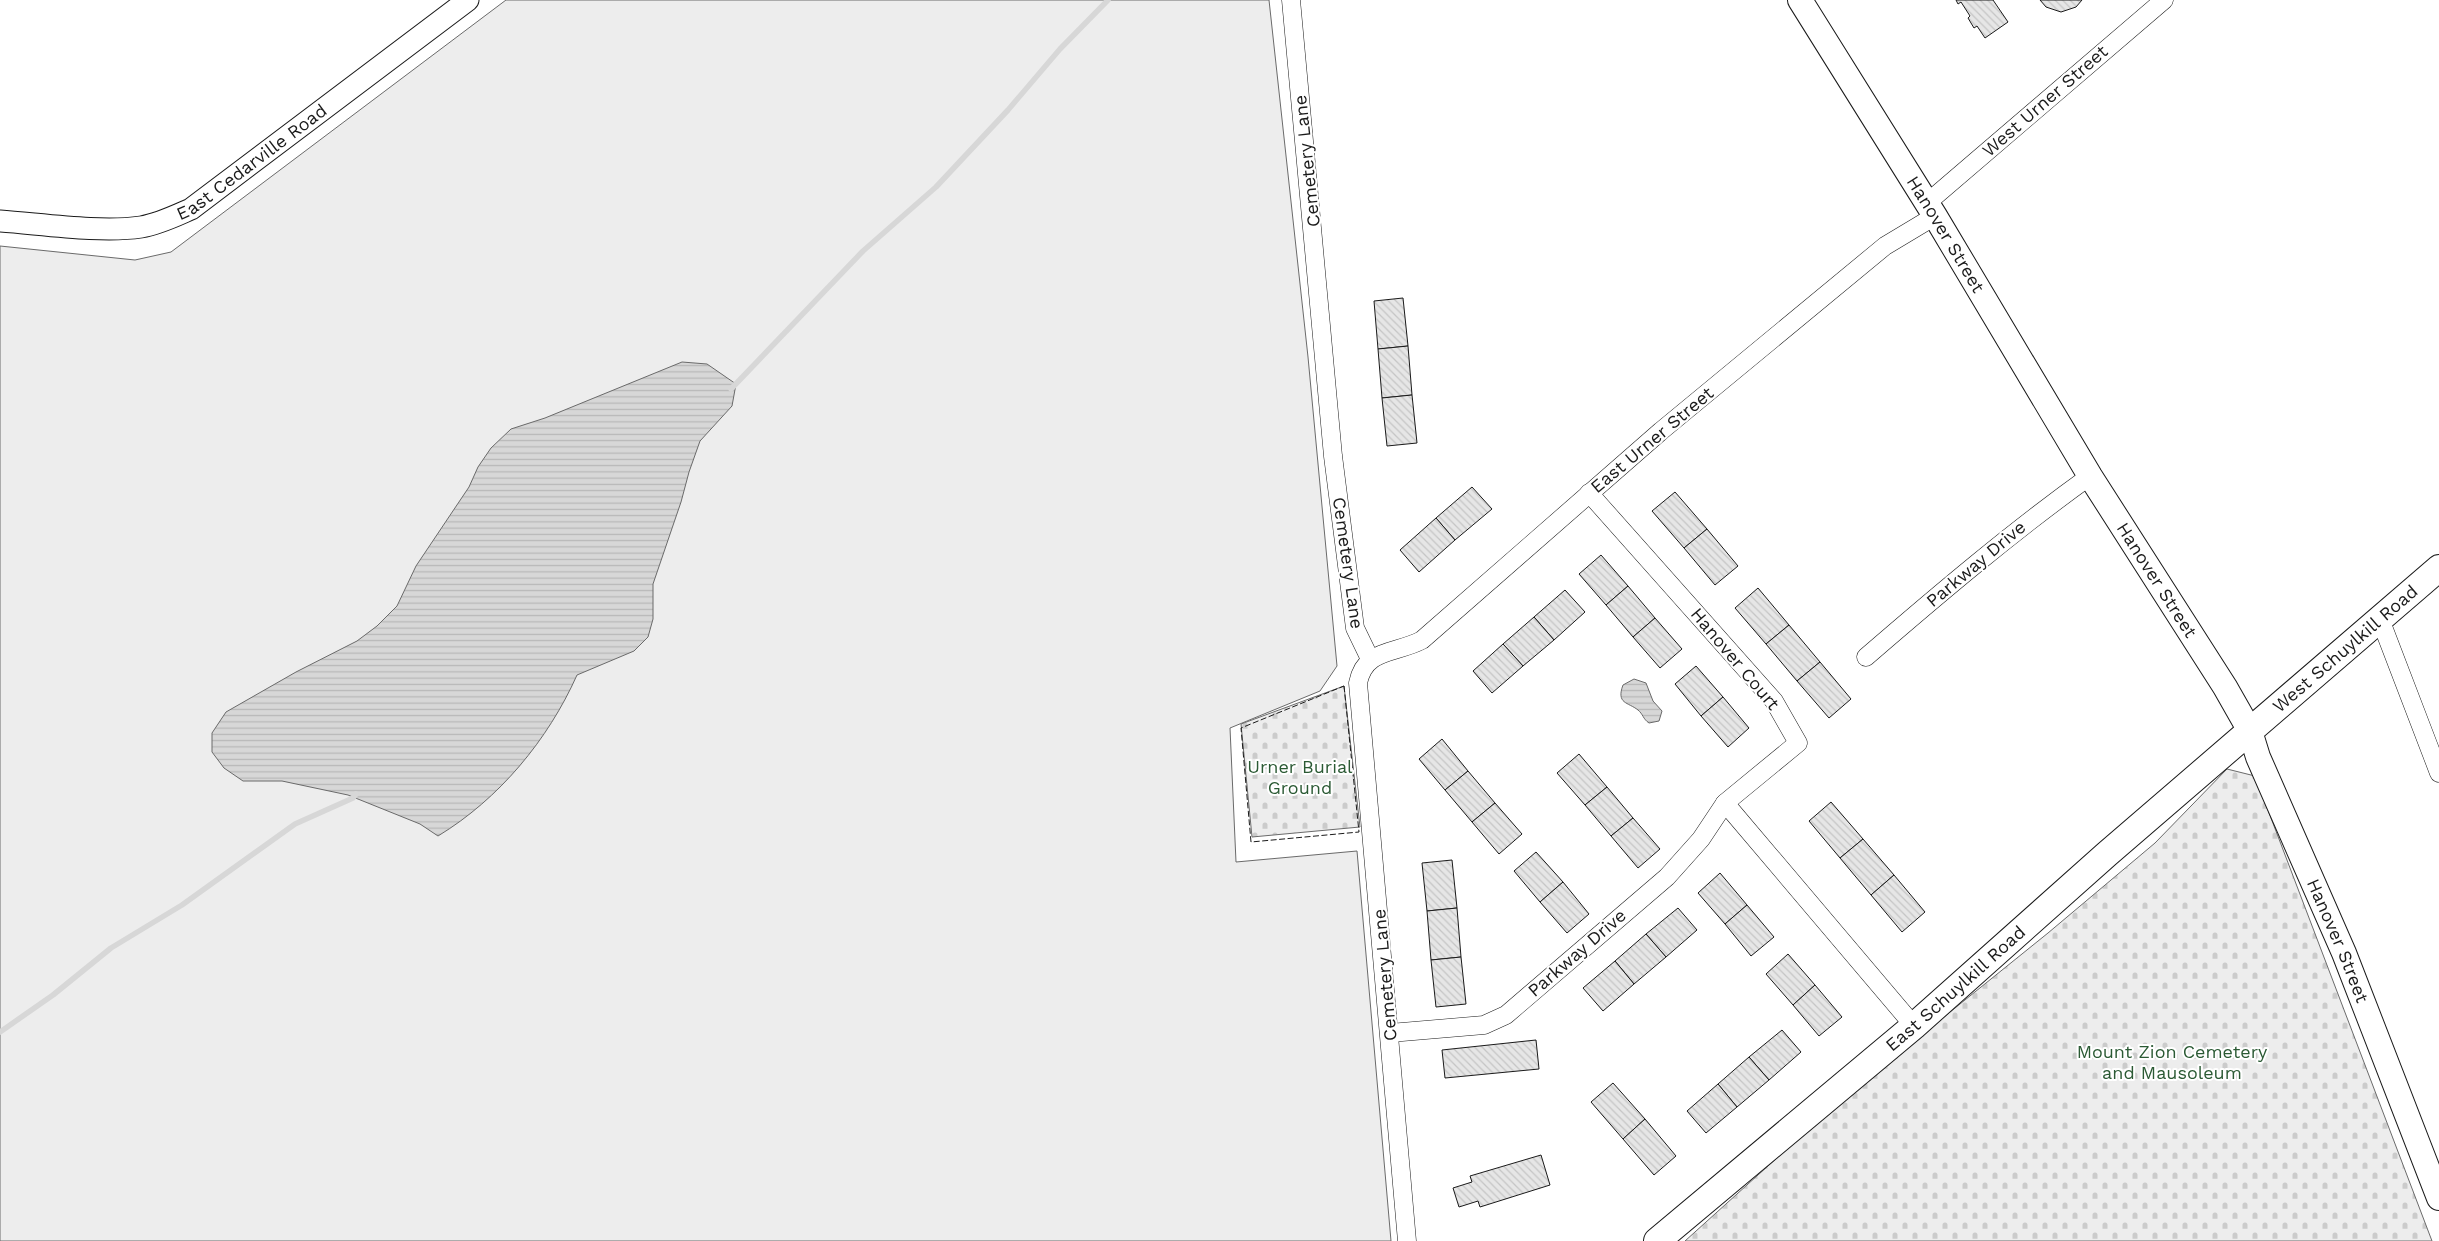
<svg xmlns="http://www.w3.org/2000/svg" width="2439" height="1241" font-family="'Work Sans',sans-serif">
  <defs>
    <pattern id="cemetery-stones" width="16" height="16" patternUnits="userSpaceOnUse" patternTransform="scale(1.25)"><rect width="16" height="16" fill="#ededed"/><path d="M2 7V4a2 2 0 0 1 4 0v3zM10 15v-3a2 2 0 0 1 4 0v3z" fill="#cbcbcb"/></pattern>
    <pattern id="water-rules" width="6" height="5" patternUnits="userSpaceOnUse" patternTransform="scale(1.25)"><rect width="6" height="5" fill="#d7d7d7"/><path d="M0 2.5h6" fill="none" stroke="#b8b8b8"/></pattern>
    <pattern id="building-back-hatch" width="6" height="6" patternUnits="userSpaceOnUse" patternTransform="scale(1.25)"><rect width="6" height="6" fill="#e6e6e6"/><path d="M-1 5l2 2M0 0l6 6M5-1l2 2" fill="none" stroke="#c5c5c5"/></pattern>
  </defs>
  <rect width="100%" height="100%" fill="#fff"/>
  <polygon fill="#ededed" stroke="#6a6a6a" points="506,0 1269,0 1308,357 1337,666 1320,691 1230,728 1236,862 1357,851 1391,1241 0,1241 0,246 135,260 171,252"/>
  <g fill="url(#cemetery-stones)" stroke="#6a6a6a">
    <polygon points="1344,686 1360,827 1252,837 1241,724"/>
    <polygon points="2227,769 2255,776 2432,1241 1685,1241 1841,1100 2048,933 2155,843"/>
  </g>
  <g fill="url(#water-rules)" stroke="#6a6a6a">
    <path d="M682 362 707 364 736 384 732 406 700 441 689 472 681 502 653 584V619L648 637 634 651 577 675C548 740 499 799 438 836L420 824 348 795 282 781H243L224 768 212 752V733L226 712 296 672 357 641 377 626 397 606 416 566 469 487 478 467 491 448 511 429 545 418Z"/>
    <path d="M1634 679 1646 683 1653 701 1662 711 1659 721 1649 723C1643 719 1643 714 1638 710 1628 702 1616 704 1623 685Z"/>
  </g>
  <g fill="none" stroke-linecap="round" stroke-linejoin="round">
    <g stroke="#d7d7d7" stroke-width="5.5">
      <polyline points="731,389 863,251 936,187 1008,110 1060,49 1108,0"/>
      <polyline points="0,1032 53,995 111,948 182,905 295,824 353,798 356,794"/>
    </g>
  </g>
  <g fill="url(#building-back-hatch)" stroke="#1a1a1a">
    <polygon points="1956,0 1993,0 2008,22 1985,38 1977,26 1974,28 1968,18 1970,16 1961,2 1958,4"/>
    <polygon points="2040,0 2082,0 2076,7 2061,12 2046,7"/>
    <polygon points="1403,298 1408,346 1378,349 1374,301"/>
    <polygon points="1408,346 1412,395 1382,398 1378,349"/>
    <polygon points="1412,395 1417,443 1387,446 1382,398"/>
    <polygon points="1472,487 1492,509 1455,540 1436,518"/>
    <polygon points="1675,492 1707,529 1684,548 1652,511"/>
    <polygon points="1436,518 1455,540 1419,572 1400,550"/>
    <polygon points="1707,529 1738,566 1715,585 1684,548"/>
    <polygon points="1601,555 1628,586 1606,605 1579,574"/>
    <polygon points="1628,586 1655,618 1633,637 1606,605"/>
    <polygon points="1758,588 1789,625 1766,644 1735,608"/>
    <polygon points="1565,590 1585,612 1554,640 1534,617"/>
    <polygon points="1534,617 1554,640 1523,666 1503,644"/>
    <polygon points="1655,618 1682,649 1660,668 1633,637"/>
    <polygon points="1789,625 1820,662 1797,681 1766,644"/>
    <polygon points="1503,644 1523,666 1492,693 1473,671"/>
    <polygon points="1820,662 1851,699 1829,718 1797,681"/>
    <polygon points="1696,666 1723,697 1701,716 1675,684"/>
    <polygon points="1723,697 1749,728 1728,747 1701,716"/>
    <polygon points="1442,739 1468,771 1445,790 1419,759"/>
    <polygon points="1579,754 1607,787 1585,805 1557,773"/>
    <polygon points="1468,771 1495,803 1472,822 1445,790"/>
    <polygon points="1607,787 1633,818 1611,836 1585,805"/>
    <polygon points="1831,802 1863,839 1840,858 1809,821"/>
    <polygon points="1495,803 1522,834 1499,854 1472,822"/>
    <polygon points="1633,818 1660,849 1638,868 1611,836"/>
    <polygon points="1863,839 1894,875 1871,895 1840,858"/>
    <polygon points="1536,852 1563,882 1540,902 1514,871"/>
    <polygon points="1452,860 1457,908 1427,911 1422,863"/>
    <polygon points="1720,873 1747,905 1725,924 1698,893"/>
    <polygon points="1894,875 1925,912 1902,932 1871,895"/>
    <polygon points="1563,882 1589,914 1567,933 1540,902"/>
    <polygon points="1747,905 1774,937 1751,956 1725,924"/>
    <polygon points="1457,908 1461,957 1431,960 1427,911"/>
    <polygon points="1678,908 1697,930 1666,957 1646,934"/>
    <polygon points="1646,934 1666,957 1634,984 1615,961"/>
    <polygon points="1788,954 1815,985 1793,1005 1766,974"/>
    <polygon points="1461,957 1466,1004 1436,1007 1431,960"/>
    <polygon points="1615,961 1634,984 1603,1011 1583,988"/>
    <polygon points="1815,985 1842,1017 1819,1036 1793,1005"/>
    <polygon points="1782,1030 1801,1052 1769,1080 1749,1057"/>
    <polygon points="1536,1040 1539,1069 1445,1078 1442,1050"/>
    <polygon points="1749,1057 1769,1080 1737,1107 1718,1084"/>
    <polygon points="1613,1083 1645,1119 1623,1139 1591,1102"/>
    <polygon points="1718,1084 1737,1107 1706,1133 1687,1111"/>
    <polygon points="1645,1119 1676,1156 1654,1175 1623,1139"/>
    <polygon points="1541,1155 1550,1185 1480,1207 1478,1201 1459,1207 1453,1188 1472,1182 1470,1176"/>
  </g>
  <g fill="none" stroke-linecap="round" stroke-linejoin="round">
    <defs>
      <g id="minor">
        <polyline points="1291,0 1333,456 1355,628 1370,659"/>
        <polyline points="1927,203 2164,0"/>
        <polyline points="1589,493 1774,701 1798,743 1725,803 1914,1026"/>
        <polyline points="2380,619 2439,773"/>
        <path d="M1866 657C1939 594 2012 532 2090 476"/>
        <polyline points="1390,1033 1484,1025 1506,1015 1667,877 1701,839 1725,803"/>
        <path d="M1407 1241 1358 683C1365 648 1396 654 1422 640L1661 431 1885 246 1935 216"/>
      </g>
      <g id="tertiary">
        <path id="s1" d="M0 221C42 224 101 233 141 227 159 224 175 216 191 209L468 0"/>
      </g>
      <g id="secondary">
        <path id="s2" d="M1800 0 1935 216 2090 476 2225 687 2250 731 2258 757 2344 953 2439 1198"/>
      </g>
      <g id="primary">
        <path id="s3" d="M1657 1241 1914 1026 2107 854 2439 568"/>
      </g>
    </defs>
    <use href="#minor" stroke="#1a1a1a" stroke-width="19"/>
    <use href="#tertiary" stroke="#1a1a1a" stroke-width="23"/>
    <use href="#secondary" stroke="#1a1a1a" stroke-width="26"/>
    <use href="#primary" stroke="#1a1a1a" stroke-width="28"/>
    <use href="#minor" stroke="#fff" stroke-width="18"/>
    <use href="#tertiary" stroke="#fff" stroke-width="21"/>
    <use href="#secondary" stroke="#fff" stroke-width="24"/>
    <use href="#primary" stroke="#fff" stroke-width="26"/>
    <polygon stroke="#1a1a1a" stroke-width="1" stroke-dasharray="6 2.5" stroke-linecap="butt" points="1344,686 1359,832 1251,842 1241,728"/>
  </g>
  <g text-anchor="middle" stroke-width="4" stroke-linejoin="round" paint-order="stroke">
    <g font-size="18" fill="#1a1a1a" stroke="#fff">
      <text transform="translate(2045 101) rotate(-41)" y="6">West Urner Street</text>
      <text dy="6" stroke="none"><textPath href="#s1" startOffset="271">East Cedarville Road</textPath></text>
      <text transform="translate(1307 161) rotate(-96)" y="6">Cemetery Lane</text>
      <text dy="6" stroke="none"><textPath href="#s2" startOffset="276">Hanover Street</textPath></text>
      <text transform="translate(1652 440) rotate(-40)" y="6">East Urner Street</text>
      <text transform="translate(1348 563) rotate(82)" y="6">Cemetery Lane</text>
      <text transform="translate(1976 564) rotate(-40)" y="6">Parkway Drive</text>
      <text dy="6" stroke="none"><textPath href="#s2" startOffset="681">Hanover Street</textPath></text>
      <text dy="6" stroke="none"><textPath href="#s3" startOffset="908">West Schuylkill Road</textPath></text>
      <text transform="translate(1735 659) rotate(50)" y="6">Hanover Court</text>
      <text dy="6" stroke="none"><textPath href="#s2" startOffset="1086">Hanover Street</textPath></text>
      <text transform="translate(1577 953) rotate(-41)" y="6">Parkway Drive</text>
      <text transform="translate(1385 975) rotate(-95)" y="6">Cemetery Lane</text>
      <text dy="6" stroke="none"><textPath href="#s3" startOffset="391">East Schuylkill Road</textPath></text>
    </g>
    <g font-size="18" fill="#2b5a34" stroke="#fff">
      <text x="1300" y="773">Urner Burial<tspan x="1300" dy="21">Ground</tspan></text>
      <text x="2172" y="1058">Mount Zion Cemetery<tspan x="2172" dy="21">and Mausoleum</tspan></text>
    </g>
  </g>
</svg>
